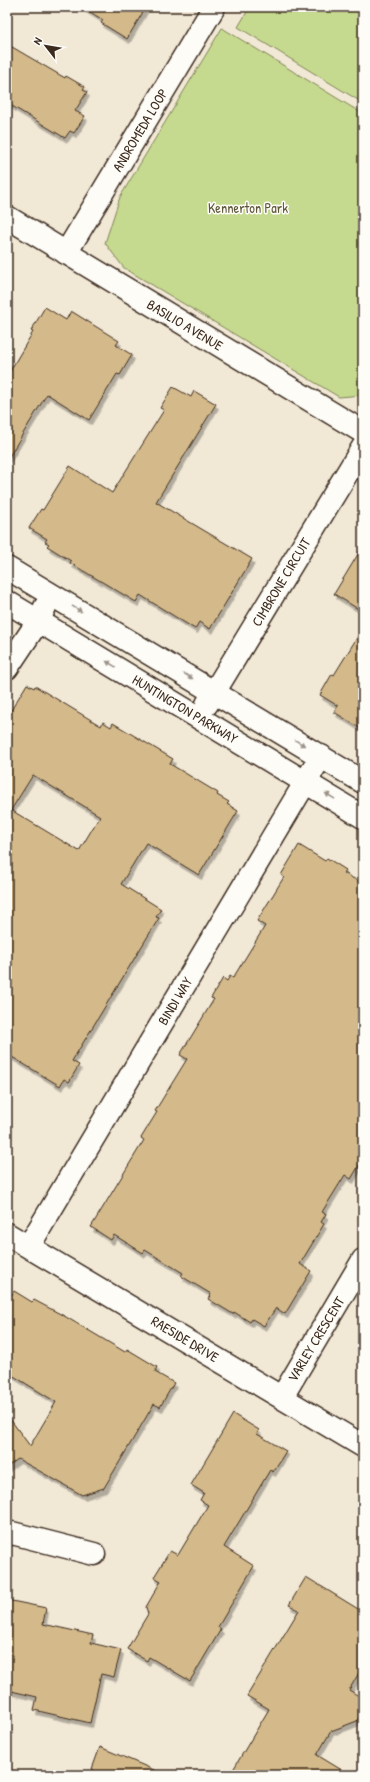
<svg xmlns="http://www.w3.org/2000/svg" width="370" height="1782" font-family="'Patrick Hand',sans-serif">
  <defs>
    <filter id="shadow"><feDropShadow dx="2.5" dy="4.5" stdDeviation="0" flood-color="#0004"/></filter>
  </defs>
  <rect width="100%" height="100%" fill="#f1e8d6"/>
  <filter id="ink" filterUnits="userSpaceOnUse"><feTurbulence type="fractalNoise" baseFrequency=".025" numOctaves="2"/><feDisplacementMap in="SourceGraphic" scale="8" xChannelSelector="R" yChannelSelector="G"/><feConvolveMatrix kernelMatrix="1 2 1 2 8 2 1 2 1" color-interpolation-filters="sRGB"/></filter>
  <g filter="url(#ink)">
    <g fill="#c5da8f" stroke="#808256">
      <polygon points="250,7 363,7 363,103 238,27"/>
      <polygon points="222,28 363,114 363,395 339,397 124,268 105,243 120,197"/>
    </g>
    <g fill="#d4ba8a" stroke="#3b2a1e" fill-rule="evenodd" filter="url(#shadow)">
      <polygon points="82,7 146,7 127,39 101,23 103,20"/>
      <polygon points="7,44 65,78 66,76 85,87 83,90 87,92 75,111 85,116 74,133 70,131 65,138 7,103"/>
      <polygon points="45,307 66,320 71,311 119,341 116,345 132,355 120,375 117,374 89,420 47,394 7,460 7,376 33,332 31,331"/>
      <polygon points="173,387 191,397 194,391 216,404 156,502 252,559 210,629 199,622 195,629 140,595 136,602 70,563 71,561 47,546 49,544 45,542 47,539 29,528 41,509 43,510 70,466 112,493 164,410 160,408"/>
      <polygon points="363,546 363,612 334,594"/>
      <polygon points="363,628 363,730 334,712 338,706 320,695 332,674 334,675"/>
      <path d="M27 684 34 688 35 686 101 726 103 722 111 727 113 723 173 759 170 764 218 793 217 795 229 802 227 804 238 811 199 875 146 843 121 884 161 909 156 917 159 918 72 1061 79 1065 69 1082 64 1079 60 1086 7 1054V717ZM33 775 100 816 79 851 11 810Z"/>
      <polygon points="299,845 325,861 327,858 346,870 344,873 363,884 363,1159 351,1179 345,1175 322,1212 326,1214 321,1222 324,1224 300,1264 311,1271 285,1314 276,1308 264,1326 252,1319 250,1322 234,1312 233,1314 208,1299 211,1294 181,1276 183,1273 145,1250 143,1253 114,1235 111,1240 91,1227 144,1140 141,1138 157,1112 155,1111 187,1059 180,1055 214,999 211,998 223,978 227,981 230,976 233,978 265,926 257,921 284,877 281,875"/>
      <polygon points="14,1291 32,1302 34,1300 66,1317 125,1352 127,1349 157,1367 155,1372 174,1383 160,1407 154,1404 104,1488 82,1495 18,1459 7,1467 7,1415 30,1446 56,1402 7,1372 7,1303"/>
      <polygon points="233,1414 259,1430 257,1434 286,1451 273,1472 270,1470 224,1547 254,1566 218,1627 221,1629 190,1681 149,1657 147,1661 127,1649 148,1614 146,1607 161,1581 154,1577 170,1551 178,1555 208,1505 200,1500 204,1493 191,1485"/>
      <polygon points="306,1577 363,1612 363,1666 349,1690 362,1698 363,1710 357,1721 331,1731 317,1755 350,1775 230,1775 269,1709 247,1696 299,1610 289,1605"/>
      <polygon points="7,1600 46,1608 43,1624 93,1635 91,1643 121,1650 114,1677 101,1674 90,1723 34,1710 37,1697 7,1690"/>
      <polygon points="100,1747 166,1775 91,1775 94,1770 92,1769"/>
    </g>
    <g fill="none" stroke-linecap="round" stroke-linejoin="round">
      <defs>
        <g id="minor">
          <polyline points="7,217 363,432"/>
          <polyline points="66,253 214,7"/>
          <polyline points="7,568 363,782"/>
          <polyline points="7,602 363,817"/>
          <polyline points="7,668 39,620 45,607"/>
          <polyline points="207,704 363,447"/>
          <polyline points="7,1234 363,1446"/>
          <polyline points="29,1246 321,756"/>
          <polyline points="282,1397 363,1260"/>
          <polyline points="7,1535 12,1533 94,1554"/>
        </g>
      </defs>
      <use href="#minor" stroke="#3b2a1e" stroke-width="25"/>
      <use href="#minor" stroke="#fdfcf7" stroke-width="22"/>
    </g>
    <defs><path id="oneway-solid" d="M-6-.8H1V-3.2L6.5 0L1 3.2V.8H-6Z"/></defs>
    <g fill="#9c938a">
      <use href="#oneway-solid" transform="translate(77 609) rotate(31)"/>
      <use href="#oneway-solid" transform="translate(111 664) rotate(-149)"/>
      <use href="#oneway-solid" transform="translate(188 676) rotate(31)"/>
      <use href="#oneway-solid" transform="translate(300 743) rotate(31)"/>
      <use href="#oneway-solid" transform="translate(330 796) rotate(-149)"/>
    </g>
  </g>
  <g text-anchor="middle" stroke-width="3" stroke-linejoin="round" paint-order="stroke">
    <g font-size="14" fill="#3b2a1e" stroke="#fdfcf7">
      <text transform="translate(140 130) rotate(-59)" y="5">ANDROMEDA LOOP</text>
      <text transform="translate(185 325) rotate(31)" y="5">BASILIO AVENUE</text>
      <text transform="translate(281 582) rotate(-59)" y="5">CIMBRONE CIRCUIT</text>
      <text transform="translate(185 709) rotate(31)" y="5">HUNTINGTON PARKWAY</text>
      <text transform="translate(175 1001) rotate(-59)" y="5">BINDI WAY</text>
      <text transform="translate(185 1339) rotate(31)" y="5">RAESIDE DRIVE</text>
      <text transform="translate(316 1339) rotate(-59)" y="5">VARLEY CRESCENT</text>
    </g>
    <g font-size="14" fill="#5e563a" stroke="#fdfcf7">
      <text x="248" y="213">Kennerton Park</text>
    </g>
  </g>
  <rect width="370" height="1782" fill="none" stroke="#fdfcf7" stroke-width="24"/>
  <rect x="12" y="12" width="346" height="1758" fill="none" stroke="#3b2a1e" stroke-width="1.5" filter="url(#ink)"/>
  <g transform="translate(46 46) rotate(301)" stroke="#fdfcf7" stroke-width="3" paint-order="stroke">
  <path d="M0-3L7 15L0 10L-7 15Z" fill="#3b2a1e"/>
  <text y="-6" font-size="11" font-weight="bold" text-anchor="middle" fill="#3b2a1e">N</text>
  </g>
</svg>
